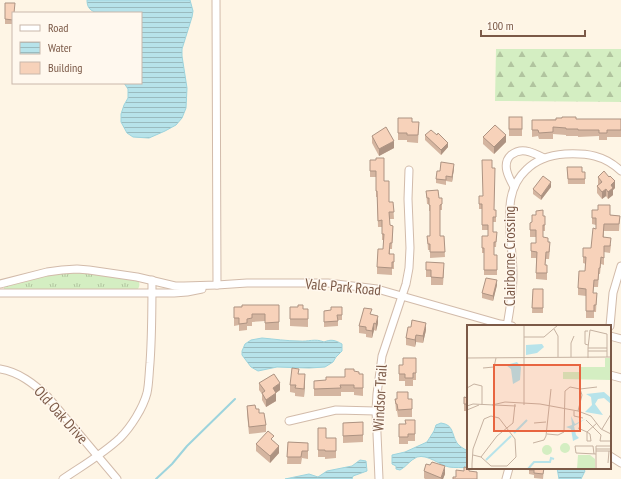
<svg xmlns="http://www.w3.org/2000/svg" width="621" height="479" font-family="'PT Sans Narrow',sans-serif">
  <defs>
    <pattern id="grass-tufts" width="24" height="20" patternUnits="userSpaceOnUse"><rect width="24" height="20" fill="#d4eec2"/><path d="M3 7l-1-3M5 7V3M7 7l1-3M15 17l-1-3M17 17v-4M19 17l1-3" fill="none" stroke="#b1c49f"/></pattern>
    <pattern id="forest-firs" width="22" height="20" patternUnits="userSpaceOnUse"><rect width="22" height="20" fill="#d4eec2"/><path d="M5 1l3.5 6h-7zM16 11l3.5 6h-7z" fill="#b1c49f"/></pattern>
    <pattern id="water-rules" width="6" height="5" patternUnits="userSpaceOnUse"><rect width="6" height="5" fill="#b7e3ea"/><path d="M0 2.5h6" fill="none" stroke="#9abbbf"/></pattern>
  </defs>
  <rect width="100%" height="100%" fill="#fef5e5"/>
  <path fill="url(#grass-tufts)" d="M76 272 138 280C140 283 140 287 137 290H4V286L40 276Z"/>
  <polygon fill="url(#forest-firs)" points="496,49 621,49 621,102 495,101"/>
  <g fill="url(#water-rules)" stroke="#9dd4dd">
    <path d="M87 0H190L193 11 192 17 182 49V56L187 88 186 108 182 118 176 125 165 131 149 138 133 137 127 133 121 122V114L124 105 128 98V89L124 83H141V13L95 12C89 10 87 6 87 0Z"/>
    <path d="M262 338C274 339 287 341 299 341 308 342 315 338 324 342 331 339 335 340 342 344V351L336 357 333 362 325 367 309 368 277 367 258 371 251 367 242 355V351L245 344 251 340Z"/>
    <path d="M441 423C454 425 451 433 457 443 459 446 464 449 468 451V468C462 467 455 468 449 467 439 465 428 454 417 457 410 460 406 467 400 470L396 469V466L392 464V455L405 452 427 442 434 431 436 425Z"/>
    <polygon points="360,460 366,461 367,471 353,476 352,479 285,479 309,474 318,477 327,471 352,466"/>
    <polygon points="557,468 583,468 585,471 581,479 559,479"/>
  </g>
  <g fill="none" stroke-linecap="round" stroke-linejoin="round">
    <polyline stroke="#9dd4dd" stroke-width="2" points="156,479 172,464 187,446 235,399"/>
    <defs>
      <g id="minor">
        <polyline points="216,0 217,285"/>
        <path d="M514 187C509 178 501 164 511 155 515 152 521 150 526 151 532 152 538 155 544 158"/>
        <polyline points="0,284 47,272 62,270 77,269 89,270 137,277 175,286 184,286 217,285 247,283 328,283 377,289 500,324 512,326"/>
        <polyline points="0,293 174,293 187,292 202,289"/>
        <path d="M507 326C510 309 513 292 513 275 513 260 511 246 510 232 509 209 508 187 526 170 537 159 550 155 565 154 587 153 604 155 621 171"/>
        <polyline points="610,326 613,293 621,266"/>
        <polyline points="610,336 621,339"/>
        <path d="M0 369C19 372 34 384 47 396L117 479"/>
        <polyline points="610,375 621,378"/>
        <polyline points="289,421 336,410 376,411"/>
        <polyline points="610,456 621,463"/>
        <path d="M63 479C82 466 103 454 120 438 131 427 143 408 147 393 149 384 149 373 150 363 152 335 152 308 152 280"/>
        <polyline points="379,479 376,411 377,394 382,356 406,284 409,268 410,248 408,199 409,170"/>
        <polyline points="506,479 509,468"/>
      </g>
    </defs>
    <use href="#minor" stroke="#d2bbaa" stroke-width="9"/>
    <use href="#minor" stroke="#fff" stroke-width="7"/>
  </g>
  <g fill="#d4b5a0">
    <polygon points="5,3 13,13 13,24 5,24"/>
    <rect x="509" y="117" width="13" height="19"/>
    <polygon points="398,118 412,122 419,122 418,143 407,142 407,140 398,140"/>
    <polygon points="576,119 621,119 621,137 607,137 607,140 599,140 599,136 578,137 578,136 566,136 566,135 553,134 553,139 539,139 538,136 532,137 532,120"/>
    <polygon points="425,135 448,147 441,155 425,140"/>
    <polygon points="372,136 394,148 379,156 372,143"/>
    <polygon points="483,137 506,142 494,154 483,144"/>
    <polygon points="370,160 384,181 389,202 393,202 394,219 389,219 390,225 393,226 392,249 390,249 390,254 394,254 394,269 392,269 392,275 377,274 377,267 383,249 384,240 382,240 382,227 378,227 377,197 376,197 376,177 370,177"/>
    <polygon points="567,167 582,172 585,172 585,184 568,184"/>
    <polygon points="454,168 452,182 446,181 446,185 436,183 436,179 440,171"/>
    <polygon points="598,177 615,188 613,190 613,195 608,199 606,196 602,199 597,193 597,186 598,185"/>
    <polygon points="551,187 541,200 533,194 533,189"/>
    <polygon points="426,191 439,198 442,198 442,210 440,210 440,236 444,236 445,257 430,258 430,250 428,250 427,236 430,236 430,211 429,211 429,204 427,204"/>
    <polygon points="479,196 494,210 496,210 496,222 493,222 493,232 497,232 496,247 494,247 494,255 497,255 497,275 484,275 484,253 482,253 482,236 488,236 488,230 482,230 482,209 479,209"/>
    <polygon points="610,215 620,216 619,231 604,231 604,237 611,245 610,253 604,252 604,265 601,264 600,274 599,274 598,287 594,287 593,293 597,293 596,312 594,312 594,318 586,318 586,296 578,295 578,288 585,271 586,264 583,263 583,248 591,248 596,229 596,225 592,224 592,218"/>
    <polygon points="543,216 545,216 545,231 543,231 543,237 548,242 550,249 549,259 546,259 545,265 547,265 547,280 536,279 536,258 531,258 531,251 536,243 536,237 530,237 530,223 532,222"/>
    <polygon points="426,262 444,270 443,285 431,285 431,277 426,277"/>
    <polygon points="497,285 493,301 482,298 482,293"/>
    <polygon points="533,289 543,289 543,313 532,313"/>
    <polygon points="279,305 279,330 265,330 265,321 252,322 252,326 247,326 247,330 239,331 239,325 234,326 234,307"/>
    <polygon points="290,307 303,309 308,309 308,327 290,326"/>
    <polygon points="342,307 342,320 338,320 338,326 324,327 324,311 331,310"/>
    <polygon points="372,315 378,323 376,331 374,330 372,338 366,337 366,334 359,333 359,326"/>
    <polygon points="411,327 426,330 423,343 416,342 415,347 406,345 406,338"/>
    <polygon points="416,358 416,380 413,380 413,386 405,386 405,381 399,381 399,365 403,365"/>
    <polygon points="354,371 359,374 363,374 363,396 354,395 354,392 341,392 341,396 314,396 314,381 326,380 345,377"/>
    <polygon points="299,374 305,382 304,397 295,396 295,393 290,392 290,385"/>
    <polygon points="259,383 280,390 276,393 276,401 266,407 262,400 262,394 259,390"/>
    <polygon points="464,397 468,398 468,422 467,422 467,411 464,411"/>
    <polygon points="395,399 412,399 412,417 398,417 397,411 396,411"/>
    <polygon points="247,406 256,409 266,425 266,432 249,434 247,413"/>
    <polygon points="415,420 415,441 408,441 408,444 399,444 399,424 406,424"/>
    <polygon points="363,422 363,442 343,443 343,423"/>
    <polygon points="318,428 326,438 336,438 336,458 325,459 325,457 318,457"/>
    <polygon points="274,441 279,453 270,463 256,451 256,444"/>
    <polygon points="288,442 308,443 308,459 302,458 301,464 287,464"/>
    <polygon points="529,468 544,468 543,479 534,478 534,475 529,474"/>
    <polygon points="424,471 445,474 443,479 425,479 424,478"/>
  </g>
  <g fill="#ad9382">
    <polygon points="506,135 506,142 494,154 494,147"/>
    <polygon points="394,141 394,148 379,156 379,149"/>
    <polygon points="448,143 448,147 441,155 441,150"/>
    <polygon points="454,164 454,168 452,182 452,177"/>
    <polygon points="615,181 615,188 613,190 613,195 608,199 608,192 611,185"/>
    <polygon points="551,182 551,187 541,200 541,196"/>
    <polygon points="606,189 606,196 602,199 602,192"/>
    <polygon points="497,280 497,285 493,301 493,296"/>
    <polygon points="378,316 378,323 376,331 376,324"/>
    <polygon points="374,323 374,330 372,338 372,331"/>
    <polygon points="426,323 426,330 423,343 423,336"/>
    <polygon points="416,335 416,342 415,347 415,340"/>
    <polygon points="305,374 305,382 304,397 304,389"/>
    <polygon points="280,383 280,390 273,395 273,388"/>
    <polygon points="276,393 276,401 266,407 266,400"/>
    <polygon points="279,446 279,453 270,463 270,456"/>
    <polygon points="445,466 445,474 443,479 441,479"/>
  </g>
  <g fill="#f7d2ba" stroke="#ad9382">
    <polygon points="5,3 15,3 14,13 13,13 13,20 5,19"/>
    <rect x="509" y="117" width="13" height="12"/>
    <polygon points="562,117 576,117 576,119 621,119 621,130 607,130 607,133 599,133 599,130 578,130 578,129 566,129 566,128 553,127 553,132 539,133 538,130 532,130 532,120 556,120 556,118 562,118"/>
    <polygon points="398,118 412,118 412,122 419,122 418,135 407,135 407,133 398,133"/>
    <polygon points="495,125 506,135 494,147 483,137"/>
    <polygon points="386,127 394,141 379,149 372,136"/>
    <polygon points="431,130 437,135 438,133 448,143 441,150 425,135"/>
    <polygon points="376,158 384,158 384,181 389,181 389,202 393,202 394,212 389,212 390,225 393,226 392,243 390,243 389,254 394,254 394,262 392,262 392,268 377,267 378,249 383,249 384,234 382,234 382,220 378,221 377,191 376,191 376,171 370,171 370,160 376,160"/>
    <polygon points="482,160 492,160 492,168 495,168 494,210 496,210 496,217 493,217 493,232 497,232 496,242 494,242 494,255 497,255 497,270 484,270 484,248 482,248 482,236 488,236 488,225 482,225 482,204 479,204 479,196 483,196"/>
    <polygon points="441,162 454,164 452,177 446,176 446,180 436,179 437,171 440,171"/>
    <polygon points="567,167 582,167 582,172 585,172 585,179 568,179"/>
    <polygon points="604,171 609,177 610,176 615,181 611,185 613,188 608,192 606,189 602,192 597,186 602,182 598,177"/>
    <polygon points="543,176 551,182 541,196 533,189"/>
    <polygon points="438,190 439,198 442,198 442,204 440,205 440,236 444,236 445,252 430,252 430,244 428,244 427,236 430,236 430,205 429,205 429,198 427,198 426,191"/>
    <polygon points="598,205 610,205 610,215 620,216 619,224 604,224 603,237 611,238 610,246 604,246 604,258 601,257 600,268 599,268 598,280 594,280 593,293 597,293 596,305 594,305 594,311 586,311 586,289 578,288 579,271 585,271 586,257 583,257 583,248 591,248 593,228 596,229 596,218 592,218 592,210 598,210"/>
    <polygon points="543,210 543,216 545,216 545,225 543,225 543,237 548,238 548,242 550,242 549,252 546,252 545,265 547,265 547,273 536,273 537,252 531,251 531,243 536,243 536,230 530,230 530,223 532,222 532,215 536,215 536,211"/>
    <polygon points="426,262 444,263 443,278 431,277 431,270 426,270"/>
    <polygon points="486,278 497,280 493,296 482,293"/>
    <polygon points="533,289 543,289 543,308 532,308"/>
    <polygon points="242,305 279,305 279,322 265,323 265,314 252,314 252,318 247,319 247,323 239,324 239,318 234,318 234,307 242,307"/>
    <polygon points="298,305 303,305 303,309 308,309 308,319 290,319 290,307 298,307"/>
    <polygon points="331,307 342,307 342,315 337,315 338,321 324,322 324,311 331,310"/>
    <polygon points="364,308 372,309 370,314 378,316 376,324 374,323 372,331 366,330 366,327 359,326"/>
    <polygon points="412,320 426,323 423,336 416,335 415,340 406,338 408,327 411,327"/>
    <polygon points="403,358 416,358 416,373 413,373 413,378 405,378 405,374 399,374 399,365 403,365"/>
    <polygon points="292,368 299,369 298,374 305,374 304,389 295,388 296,385 290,385"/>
    <polygon points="345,369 354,369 354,371 359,372 359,374 363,374 363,388 354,388 354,385 340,385 341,388 314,389 314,381 326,380 326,377 345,377"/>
    <polygon points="274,374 280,383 273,388 276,393 266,400 262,393 265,391 259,383"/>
    <polygon points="397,392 408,392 408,399 412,399 412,409 398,410 397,404 396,404 395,399 397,399"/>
    <polygon points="464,397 468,398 468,415 467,415 468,404 464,404"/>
    <polygon points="255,405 256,409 259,409 259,413 264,413 266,425 249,427 247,406"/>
    <polygon points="405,420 415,420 415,434 408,434 408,437 399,437 399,424 406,424"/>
    <polygon points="363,422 363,435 343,436 343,423"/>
    <polygon points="318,428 326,428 326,438 336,438 336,451 325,451 325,450 318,450"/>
    <polygon points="268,431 274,436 271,439 279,446 270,456 256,444"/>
    <polygon points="288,442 308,443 308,451 302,451 301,457 287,457"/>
    <polygon points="432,462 445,466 441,478 424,471 426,464 430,465"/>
    <polygon points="464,467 469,468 469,471 477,472 477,479 453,479 453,477 456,477 456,470 464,471"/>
    <polygon points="529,468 544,468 543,474 534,473 534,470 529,470"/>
  </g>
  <g text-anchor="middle" stroke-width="3" stroke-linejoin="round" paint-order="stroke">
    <g font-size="15" fill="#7b5947" stroke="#fff8ee">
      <text transform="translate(510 256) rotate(-90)" y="5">Clairborne Crossing</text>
      <text transform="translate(343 287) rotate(5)" y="5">Vale Park Road</text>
      <text transform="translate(380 398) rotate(-87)" y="5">Windsor Trail</text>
      <text transform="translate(61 415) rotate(48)" y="5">Old Oak Drive</text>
    </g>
  </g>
  <g transform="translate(467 325)">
    <rect width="144" height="144" fill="#fef5e5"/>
    <path d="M138 33H144V55L96 54V47H114V42H138Z" fill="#d4eec2"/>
    <path d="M93 123a5 5 0 1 1 10 0a5 5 0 1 1-10 0ZM75 125a5 5 0 1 1 10 0a5 5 0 1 1-10 0ZM111 130H123L128 134V144H110Z" fill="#d4eec2"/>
    <path d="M75 19 77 22 70 28 59 30V20ZM50 37 54 42 53 55 46 59 44 44 39 40ZM137 67 144 73V79L137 73 131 74 128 79 136 90 118 87 125 80 124 72 119 69ZM104 91 108 99 120 93 107 101 109 110 112 113 106 116 104 104 99 102 105 100Z" fill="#b7e3ea"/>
    <path fill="none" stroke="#b7e3ea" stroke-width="2" d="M47 108 60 95M19 135 44 111M61 144 67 137H83L84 133 87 134"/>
    <path fill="none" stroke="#c6b2a1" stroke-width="1" d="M57 0V80M87 4 91 11V32M57 12H77L91 0M121 20 118 19V6H121M121 23 123 5 140 9V23M121 26H140M104 32V18L107 11M0 33 144 32M121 33V23H140V32M16 43 27 42 29 33M0 63 7 59 15 61V80M113 64 130 62M25 80 38 77 73 79 111 86 124 91 134 104 144 109M0 81 6 79 49 81M0 85 12 80M107 86V91L116 93M111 86 115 70 113 64M119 95 134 110 133 116H144M67 98 79 97M111 103 120 107 123 109 124 116H120V107L130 98M135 104 144 89M80 109 91 110 97 107 98 66 103 62 113 64M66 118 77 115 79 111 84 64M129 124H144M129 126H144M127 129 126 121H108L109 128 129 129M14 132 30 111 46 98 48 79M141 138 142 126M5 144V139L6 124 17 94 24 91 32 93 48 114 49 132 40 141H24L14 132 6 130M129 144V121H144"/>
    <path fill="#e86540" fill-opacity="0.15" stroke="#e86540" stroke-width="2" d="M27 40H113V106H27Z"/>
    <rect width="144" height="144" fill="none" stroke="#7b5947" stroke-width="2"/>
  </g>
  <rect x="12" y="12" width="130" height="72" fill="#fff8ee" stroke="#cab8ab"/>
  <rect x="20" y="25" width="20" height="6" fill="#ffffff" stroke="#cab8ab"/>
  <text x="48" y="32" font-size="12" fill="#7b5947">Road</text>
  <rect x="20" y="42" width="20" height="12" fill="url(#water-rules)" stroke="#cab8ab"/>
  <text x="48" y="52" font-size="12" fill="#7b5947">Water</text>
  <rect x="20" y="62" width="20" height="12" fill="#f7d2ba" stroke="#cab8ab"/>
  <text x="48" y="72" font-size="12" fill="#7b5947">Building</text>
  <path d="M481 30v6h104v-6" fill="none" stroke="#7b5947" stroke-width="2"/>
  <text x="487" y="30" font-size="12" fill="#7b5947" stroke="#fff8ee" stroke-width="3" paint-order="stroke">100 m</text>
</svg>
